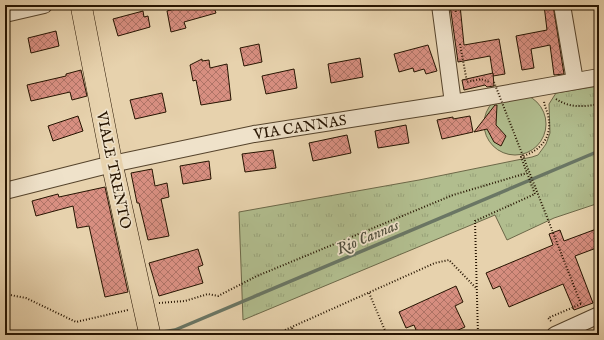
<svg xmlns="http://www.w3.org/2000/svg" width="604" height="340" font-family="'IM FELL English',serif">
  <defs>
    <pattern id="grass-tufts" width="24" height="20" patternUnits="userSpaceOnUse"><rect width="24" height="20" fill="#b1bd8e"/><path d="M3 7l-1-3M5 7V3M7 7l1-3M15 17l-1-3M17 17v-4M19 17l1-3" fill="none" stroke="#98a279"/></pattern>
    <pattern id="building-cross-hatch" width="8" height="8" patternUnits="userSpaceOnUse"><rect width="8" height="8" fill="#d88f81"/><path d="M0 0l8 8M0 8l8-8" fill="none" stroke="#af7467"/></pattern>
  </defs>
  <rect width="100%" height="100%" fill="#e7d2ad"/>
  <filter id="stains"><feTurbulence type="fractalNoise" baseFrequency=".005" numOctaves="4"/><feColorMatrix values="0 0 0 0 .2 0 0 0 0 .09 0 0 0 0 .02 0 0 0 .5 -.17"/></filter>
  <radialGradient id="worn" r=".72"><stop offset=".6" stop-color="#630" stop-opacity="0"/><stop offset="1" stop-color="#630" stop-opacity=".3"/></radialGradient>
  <polygon fill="url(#grass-tufts)" stroke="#6c6848" points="599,86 599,203 554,218 507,240 495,215 243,320 239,212 419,180 532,157 538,155 546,144 550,133 549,104 556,93"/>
  <circle fill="#b1bd8e" stroke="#6c6848" cx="515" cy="124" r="31"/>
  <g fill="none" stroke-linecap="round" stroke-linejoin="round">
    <polyline stroke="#6a7664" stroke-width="3.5" points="157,333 175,330 599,151"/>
  </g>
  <g fill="url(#building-cross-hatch)" stroke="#261401">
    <polygon points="180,5 213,5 216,13 184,22 186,28 171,32 167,11 181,7"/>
    <polygon points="450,5 460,5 464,45 499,39 505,74 493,76 490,56 458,62"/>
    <polygon points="544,5 553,5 564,74 554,75 550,45 531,49 534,68 522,70 516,36 547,30"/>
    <polygon points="143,11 144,17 148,16 150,27 118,36 113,19"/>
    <polygon points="56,31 59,46 31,53 28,38"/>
    <polygon points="259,44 262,62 244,66 240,48"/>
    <polygon points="428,45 437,71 426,74 424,69 414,72 413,68 399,72 394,54"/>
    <polygon points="360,58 363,77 331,83 328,64"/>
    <polygon points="202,59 202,61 209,60 210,68 227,64 231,100 201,105 196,80 193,81 190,65"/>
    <polygon points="294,69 297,88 266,94 262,76"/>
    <polygon points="81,70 87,96 72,100 70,92 31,101 27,85 66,76 66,74"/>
    <polygon points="493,73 494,86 487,87 485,85 464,90 462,80"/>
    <polygon points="162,93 166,112 135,119 130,100"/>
    <polygon points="495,105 497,105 496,125 506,136 501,146 494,142 487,129 474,132"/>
    <polygon points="78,116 83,131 53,141 48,126"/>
    <polygon points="470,116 473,132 442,139 437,120 453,117 453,119"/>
    <polygon points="406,125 409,143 378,148 375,131"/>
    <polygon points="347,135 351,153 313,161 309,143"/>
    <polygon points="273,150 276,168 245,172 242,154"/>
    <polygon points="209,161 211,179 183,184 180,166"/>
    <polygon points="152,169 155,186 167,183 169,197 161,199 169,236 148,240 139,203 137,203 131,173"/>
    <polygon points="105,187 128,292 105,297 89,226 77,228 73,206 36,216 32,201 58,194 59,197"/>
    <polygon points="599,228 599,247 575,256 593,303 574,310 563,284 509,307 500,286 493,289 486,273 553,245 549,234 560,230 564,241"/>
    <polygon points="198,249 203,265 198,267 203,283 159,296 149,263"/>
    <polygon points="456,286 463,302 455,306 465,327 447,335 418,335 414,325 406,328 399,312"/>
  </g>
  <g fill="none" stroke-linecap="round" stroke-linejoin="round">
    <defs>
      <g id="minor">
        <polyline points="440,5 453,103"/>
        <polyline points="562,5 575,81"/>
        <polyline points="5,14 44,5"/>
        <polyline points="5,191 112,164 254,134 453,103 599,77"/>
        <polyline points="555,335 599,315"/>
      </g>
      <polyline id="major" points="81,5 112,164 150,335"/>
    </defs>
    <use href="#minor" stroke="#56442c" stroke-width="18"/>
    <use href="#major" stroke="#261401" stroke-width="22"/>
    <g stroke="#261401" stroke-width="2" stroke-dasharray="1 2" stroke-linecap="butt">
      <polyline points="455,5 456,14"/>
      <polyline points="460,44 467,82 481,79 489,82"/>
      <path d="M556 99C570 108 583 107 599 104"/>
      <polyline points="369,293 387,335"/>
      <polyline points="5,294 26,298 76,322 128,310"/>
      <polyline points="159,303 185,301 208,294 218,296 257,276 453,195 527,173"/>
      <polyline points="551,321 548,318 581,304"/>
      <polyline points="292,328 295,335"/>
      <polyline points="285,330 435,263 449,260 476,288"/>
      <path d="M478 335 475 221 535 194 521 157C541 150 553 138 548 115 547 110 544 106 544 100"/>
    </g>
    <use href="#minor" stroke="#efe2ca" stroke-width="16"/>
    <use href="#major" stroke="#e7d2ad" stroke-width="21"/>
    <polyline stroke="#261401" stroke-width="2" stroke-dasharray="1 2" stroke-linecap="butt" points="494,82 581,304"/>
  </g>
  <g text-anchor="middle" stroke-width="3.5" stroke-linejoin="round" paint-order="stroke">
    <g font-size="15" fill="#261401" stroke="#efe2ca">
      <text transform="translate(300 127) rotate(-9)" y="5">VIA CANNAS</text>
      <text transform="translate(114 170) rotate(78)" y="5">VIALE TRENTO</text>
    </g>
    <g font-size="16" font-style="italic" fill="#4e4d3b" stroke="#efe2ca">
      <text transform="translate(367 236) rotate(-23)" y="6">Rio Cannas</text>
    </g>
  </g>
  <rect width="604" height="340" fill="none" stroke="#e7d2ad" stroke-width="20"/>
  <rect x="6" y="6" width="592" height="328" fill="none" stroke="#261401" stroke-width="2"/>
  <rect x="10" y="10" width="584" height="320" fill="none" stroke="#261401"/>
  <rect width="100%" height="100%" filter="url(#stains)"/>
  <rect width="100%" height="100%" fill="url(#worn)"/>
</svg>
